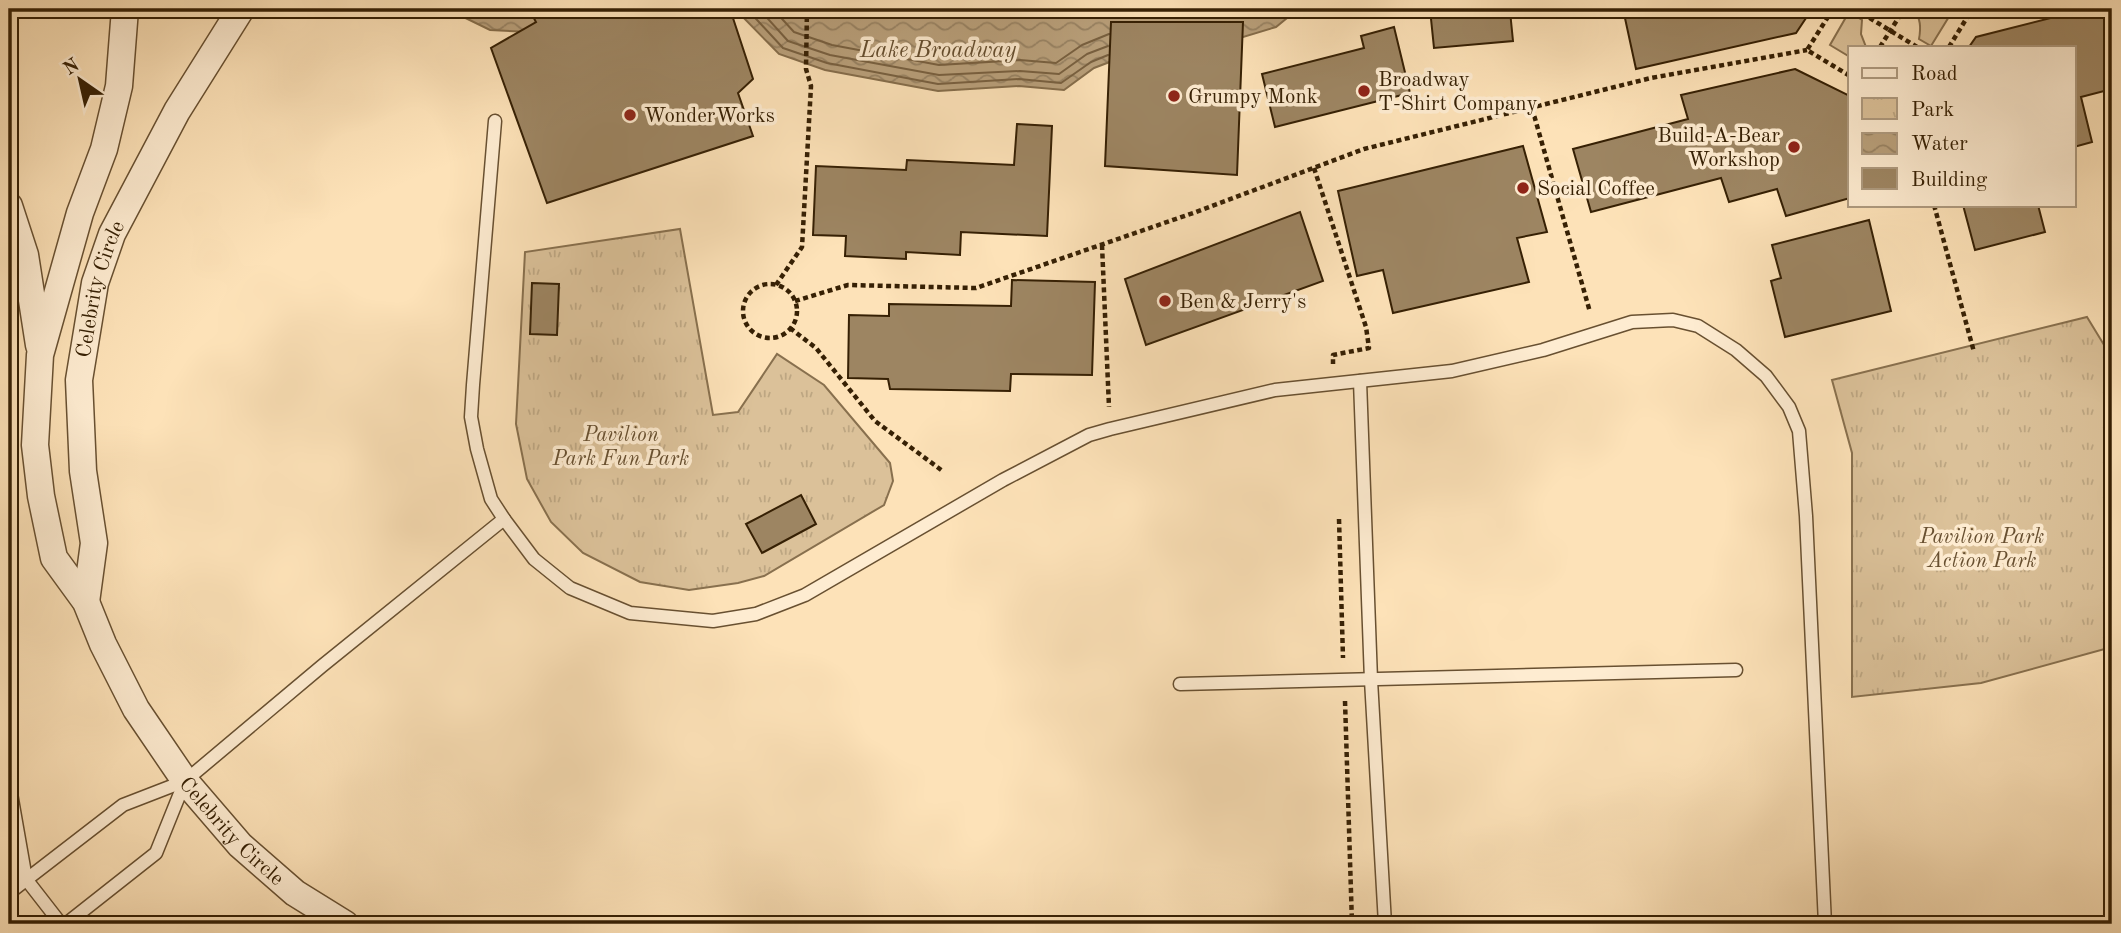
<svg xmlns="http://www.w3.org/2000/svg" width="2121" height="933" font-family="'Old Standard TT',serif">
  <defs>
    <pattern id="park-tufts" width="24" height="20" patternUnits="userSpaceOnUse" patternTransform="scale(1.75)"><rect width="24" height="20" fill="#dbc199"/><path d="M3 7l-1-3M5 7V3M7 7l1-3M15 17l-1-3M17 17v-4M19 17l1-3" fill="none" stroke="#bda682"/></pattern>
    <pattern id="water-waves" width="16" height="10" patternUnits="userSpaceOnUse" patternTransform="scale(1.75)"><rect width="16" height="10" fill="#b9a07b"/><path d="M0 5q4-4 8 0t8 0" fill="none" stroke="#978263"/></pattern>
  </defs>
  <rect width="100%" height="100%" fill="#fde2b8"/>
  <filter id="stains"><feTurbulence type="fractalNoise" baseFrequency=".00286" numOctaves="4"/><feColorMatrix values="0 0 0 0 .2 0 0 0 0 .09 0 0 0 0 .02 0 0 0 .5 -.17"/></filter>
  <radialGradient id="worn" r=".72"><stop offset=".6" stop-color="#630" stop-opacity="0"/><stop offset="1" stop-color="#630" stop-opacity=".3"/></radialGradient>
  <g fill="url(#park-tufts)" stroke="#88704e" stroke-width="2">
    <polygon points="680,229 713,415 738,412 777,354 824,385 890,463 893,481 884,505 764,576 738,583 689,590 640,582 583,553 551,522 527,479 516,424 525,252"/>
    <polygon points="2087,317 2112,358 2112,647 1981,683 1852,697 1852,453 1832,380"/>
  </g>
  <g fill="#dbc199" stroke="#88704e" stroke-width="2">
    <path d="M1913 9H1940L1950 15 1931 46 1919 39C1921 28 1921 18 1913 9Z"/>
    <polygon points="1849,12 1862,20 1861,34 1866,47 1850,47 1850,57 1830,45"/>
  </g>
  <g fill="url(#water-waves)" stroke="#856d4b" stroke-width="2">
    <polygon points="447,9 575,9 531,32 490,30"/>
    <polygon points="735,9 1298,9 1276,27 1210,47 1141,50 1094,68 1064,90 1019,86 938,91 825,70 779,54"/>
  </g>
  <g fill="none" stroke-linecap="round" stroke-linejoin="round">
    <g stroke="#786040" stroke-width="2">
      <polyline points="747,9 783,48 827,63 938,84 1019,79 1061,83 1091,62 1108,55"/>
      <polyline points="759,9 788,41 830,55 939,75 1020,71 1059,74 1087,54 1108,46"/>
      <polyline points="773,9 794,32 832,45 939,65 1020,60 1056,63 1082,45 1109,34"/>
    </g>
  </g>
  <g fill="#9d8562" stroke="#362004" stroke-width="2">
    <polygon points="529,9 730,9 753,79 738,93 753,136 547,203 491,48 536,22"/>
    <polygon points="1430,9 1539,9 1510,11 1513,41 1434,48"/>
    <polygon points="1623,9 1812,9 1796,33 1636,69"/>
    <polygon points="2086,9 2112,9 2112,89 2081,97 2092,142 2074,147 2074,47 1969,47 1976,37"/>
    <polygon points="1111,22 1243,22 1237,175 1105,166"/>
    <polygon points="1394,27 1410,93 1275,127 1262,74 1364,48 1361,36"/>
    <polygon points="1795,69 1850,96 1850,198 1786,216 1777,189 1729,202 1721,178 1591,212 1573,149 1688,119 1681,95"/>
    <polygon points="1017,124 1052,126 1047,236 961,232 960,255 906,252 906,259 845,256 846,236 813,235 816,166 906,170 907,160 1014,165"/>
    <polygon points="1523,146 1547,232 1517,238 1529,282 1393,313 1383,270 1357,276 1338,191"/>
    <polygon points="1963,205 2038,205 2045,232 1975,250"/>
    <polygon points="1300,212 1323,281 1146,345 1125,279"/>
    <polygon points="1869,220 1891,311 1785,337 1771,281 1781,278 1772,245"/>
    <polygon points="1012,280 1095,282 1092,375 1011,374 1010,391 890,389 888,379 848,378 849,315 889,316 889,304 1011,306"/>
    <polygon points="532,283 559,284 557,335 530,334"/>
    <polygon points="801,495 816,524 762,553 746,524"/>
  </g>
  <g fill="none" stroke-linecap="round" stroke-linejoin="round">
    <defs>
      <g id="service">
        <polyline points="495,121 473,385 471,417 477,449 491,499 504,519 534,559 570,588 630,613 713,621 756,614 805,595 1003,480 1089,435 1110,429 1275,390 1452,371 1543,350 1632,322 1673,320 1698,326 1736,350 1766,376 1789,407 1799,431 1806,516 1825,924"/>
        <polyline points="1360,381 1371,680 1385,924"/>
        <polyline points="1180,684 1736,670"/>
        <polyline points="9,782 26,879"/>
        <polyline points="9,866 26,879 61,924"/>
        <polyline points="9,893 123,805 185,781 322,666 504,519"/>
        <polyline points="66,924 156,853 185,781"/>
      </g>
      <g id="minor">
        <path id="s1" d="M125 9 119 86 104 149 80 213 40 355 35 445 41 496 54 558 86 602 103 644 136 709 185 781 240 845 295 893 345 924"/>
        <polyline points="9,206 25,255 39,345"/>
        <path id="s2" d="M86 602 94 543 83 471 79 380 95 283 112 234 177 111 241 9"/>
      </g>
    </defs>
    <use href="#service" stroke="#685031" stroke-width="15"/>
    <use href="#minor" stroke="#685031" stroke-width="29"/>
    <g stroke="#362004" stroke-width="4.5" stroke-dasharray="5 3.5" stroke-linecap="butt">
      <polyline points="1833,9 1807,50 1850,76"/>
      <polyline points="1855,9 1917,47"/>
      <polyline points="1971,11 1981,9"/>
      <polyline points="1880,47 1904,9"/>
      <polyline points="1949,47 1971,11 1967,9"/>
      <polyline points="1532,108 1590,312"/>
      <polyline points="1314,168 1366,327 1369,348 1333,355 1333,364"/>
      <polyline points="1934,205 1974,352"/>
      <polyline points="1102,245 1109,407"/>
      <circle cx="770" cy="311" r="27"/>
      <polyline points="776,285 802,247 811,86 806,69 807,9"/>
      <polyline points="795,301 848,285 976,288 1196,212 1364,149 1651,78 1807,50"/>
      <polyline points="790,328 816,348 875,421 944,472"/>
      <polyline points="1339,519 1343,658"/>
      <polyline points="1345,701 1352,924"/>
    </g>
    <use href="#service" stroke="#feecd1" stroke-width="12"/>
    <use href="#minor" stroke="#feecd1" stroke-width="26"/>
  </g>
  <g fill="#8f2418" stroke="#feecd1" stroke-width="2.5">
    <circle cx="1364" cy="91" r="7"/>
    <circle cx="1174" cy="96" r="7"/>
    <circle cx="630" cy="115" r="7"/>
    <circle cx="1794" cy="147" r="7"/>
    <circle cx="1523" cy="188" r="7"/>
    <circle cx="1165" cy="301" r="7"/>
  </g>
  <g text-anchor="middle" stroke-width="7" stroke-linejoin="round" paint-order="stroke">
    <g font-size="21" fill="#362004" stroke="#feecd1" text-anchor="start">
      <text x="1378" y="86">Broadway<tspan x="1378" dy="24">T-Shirt Company</tspan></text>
      <text x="1188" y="103">Grumpy Monk</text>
      <text x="644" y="122">WonderWorks</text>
      <text x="1780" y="142" text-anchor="end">Build-A-Bear<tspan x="1780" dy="24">Workshop</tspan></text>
      <text x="1537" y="195">Social Coffee</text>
      <text x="1179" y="308">Ben &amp; Jerry's</text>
    </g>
    <g font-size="21" fill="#362004" stroke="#feecd1">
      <text dy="7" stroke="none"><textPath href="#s2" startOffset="317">Celebrity Circle</textPath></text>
      <text dy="7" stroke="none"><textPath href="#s1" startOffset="891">Celebrity Circle</textPath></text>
    </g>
    <g font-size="21" font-style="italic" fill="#685031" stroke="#feecd1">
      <text x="621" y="441">Pavilion<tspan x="621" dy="24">Park Fun Park</tspan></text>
      <text x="1982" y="543">Pavilion Park<tspan x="1982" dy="24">Action Park</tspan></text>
    </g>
    <g font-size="23" font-style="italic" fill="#644d2e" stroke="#feecd1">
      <text x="938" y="57">Lake Broadway</text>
    </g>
  </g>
  <rect width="2121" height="933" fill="none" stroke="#fde2b8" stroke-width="35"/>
  <rect x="10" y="10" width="2100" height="912" fill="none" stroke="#362004" stroke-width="3.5"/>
  <rect x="18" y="18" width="2086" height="898" fill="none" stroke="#362004" stroke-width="2"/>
  <rect x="1848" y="46" width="228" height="161" fill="#feecd1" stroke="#ae9a7f" stroke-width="2"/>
  <rect x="1862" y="68" width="35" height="10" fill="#feecd1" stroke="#ae9a7f" stroke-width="2"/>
  <text x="1911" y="80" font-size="21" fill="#362004">Road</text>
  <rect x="1862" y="98" width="35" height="21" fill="url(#park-tufts)" stroke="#ae9a7f" stroke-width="2"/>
  <text x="1911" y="116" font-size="21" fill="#362004">Park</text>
  <rect x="1862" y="133" width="35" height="21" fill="url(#water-waves)" stroke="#ae9a7f" stroke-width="2"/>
  <text x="1911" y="150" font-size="21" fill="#362004">Water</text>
  <rect x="1862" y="168" width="35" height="21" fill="#9d8562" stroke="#ae9a7f" stroke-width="2"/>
  <text x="1911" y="186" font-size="21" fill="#362004">Building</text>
  <g transform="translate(80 80) rotate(326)" stroke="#feecd1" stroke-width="5" paint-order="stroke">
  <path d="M0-5L12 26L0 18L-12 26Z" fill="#362004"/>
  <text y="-10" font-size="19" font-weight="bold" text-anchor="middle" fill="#362004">N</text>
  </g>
  <rect width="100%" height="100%" filter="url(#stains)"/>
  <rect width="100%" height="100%" fill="url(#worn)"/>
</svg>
